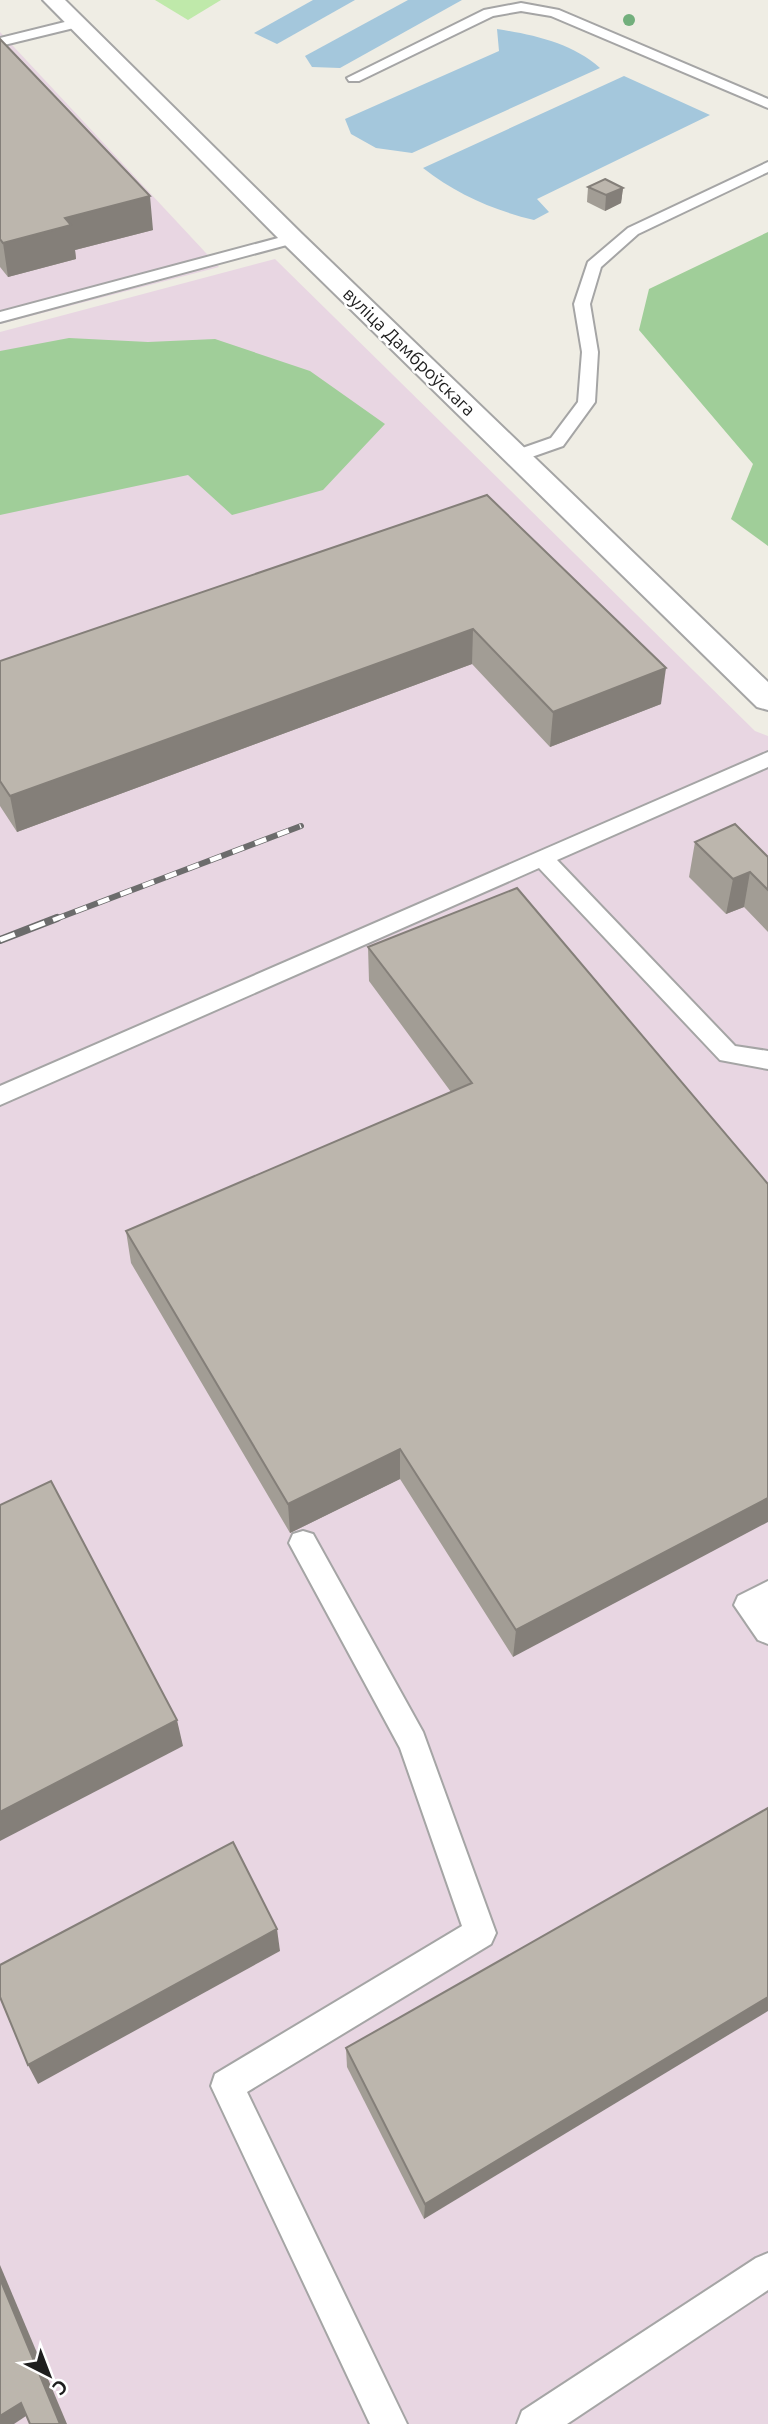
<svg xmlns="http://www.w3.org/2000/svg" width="768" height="2424" font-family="Ubuntu,sans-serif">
  <rect width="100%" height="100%" fill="#efede4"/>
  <g fill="#e8d6e2">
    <polygon points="0,32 219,267 0,324"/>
    <polygon points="275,259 755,731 768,736 768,2424 0,2424 0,332"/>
  </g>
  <polygon fill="#bfe9aa" points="155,0 221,0 188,20"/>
  <g fill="#a0ce99">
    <polygon points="768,232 768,546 731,519 753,464 639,330 649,289"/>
    <polygon points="69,338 148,342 215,339 310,371 385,424 323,490 232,515 188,475 0,515 0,351"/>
  </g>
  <g fill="#a4c7dc">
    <polygon points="313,0 355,0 277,44 254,33"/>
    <polygon points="408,0 462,0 340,68 312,67 305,56"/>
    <path d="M497 29C534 35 572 43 600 68L412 153 376 148 351 134 345 119 499 51Z"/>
    <path d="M624 76 710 115 537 199 549 212 534 220C493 210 456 194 423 168Z"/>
  </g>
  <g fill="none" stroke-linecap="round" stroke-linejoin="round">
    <defs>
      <g id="service">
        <polygon points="521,3 559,10 768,99 768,108 551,16 521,11 493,16 359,81 349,81 347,78 484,10"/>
        <polygon points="77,19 84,23 82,26 0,46 0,38"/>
        <polygon points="768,162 768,172 638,234 601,267 590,304 598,352 595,402 563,446 523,460 511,460 508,456 511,452 551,438 578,402 582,352 574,304 588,262 628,228"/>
        <polygon points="293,234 301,239 298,242 0,322 0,312"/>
        <polygon points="768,752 768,767 557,860 735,1046 768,1051 768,1069 720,1060 539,868 0,1105 0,1086"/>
        <polygon points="303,1531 313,1534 423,1732 496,1933 491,1944 247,2092 407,2424 370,2424 211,2086 215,2074 462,1926 400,1748 289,1543 293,1534"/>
        <polygon points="768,1581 768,1644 758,1640 734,1605 738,1596"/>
        <polygon points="768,2253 768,2290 567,2424 517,2424 522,2411 756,2258"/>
      </g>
      <polygon id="minor" points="43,0 65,0 302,234 768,682 768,710 757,707 284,244"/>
    </defs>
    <use href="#service" stroke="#a5a5a5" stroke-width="4"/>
    <use href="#minor" stroke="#a5a5a5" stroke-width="4"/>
    <use href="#service" fill="#fff" fill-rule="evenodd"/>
    <use href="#minor" fill="#fff" fill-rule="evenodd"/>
    <defs>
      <polyline id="rail-far1" points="53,920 301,826"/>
      <polyline id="rail" points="0,940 57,918"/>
    </defs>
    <use href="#rail-far1" stroke="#6c6c6c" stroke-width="6"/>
    <use href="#rail" stroke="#6c6c6c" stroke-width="8"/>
    <use href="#rail-far1" stroke="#fff" stroke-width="4.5" stroke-dasharray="12" stroke-linecap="butt"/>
    <use href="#rail" stroke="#fff" stroke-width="5" stroke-dasharray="16" stroke-linecap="butt"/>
  </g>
  <circle fill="#72af7c" cx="629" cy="20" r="6"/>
  <g fill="#a29d95">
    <polygon points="0,39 153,230 75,250 76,259 8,277 0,267"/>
    <polygon points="588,187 623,188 621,203 605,211 587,202"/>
    <polygon points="487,495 661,704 550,747 472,664 17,832 0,806 0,661"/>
    <polygon points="695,842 768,857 768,932 744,907 726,914 689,877"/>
    <polygon points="368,947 768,1184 513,1657 400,1479 290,1533 131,1263 126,1231 451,1092 369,981"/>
    <polygon points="768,1808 424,2219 347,2067 346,2048"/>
  </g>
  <g fill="#847f79">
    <polygon points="623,188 621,203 605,211 606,195"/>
    <polygon points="150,196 153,230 75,250 76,259 8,277 3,243 65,218"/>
    <polygon points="473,629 472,664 17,832 10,796"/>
    <polygon points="666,668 661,704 550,747 553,712"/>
    <polygon points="750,872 744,907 726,914 733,879"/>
    <polygon points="400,1449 400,1479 290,1533 288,1504"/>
    <polygon points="768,1498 768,1522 513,1657 516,1630"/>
    <polygon points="177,1720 183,1746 0,1841 0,1812"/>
    <polygon points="277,1929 280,1951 38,2084 28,2065"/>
    <polygon points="768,1997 768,2011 424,2219 425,2204"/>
    <polygon points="0,2265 67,2424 60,2424 0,2279"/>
    <polygon points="21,2403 32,2412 14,2424 0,2424 0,2416"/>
  </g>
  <g fill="#bcb6ad" stroke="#847f79" stroke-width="2">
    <polygon points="0,39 150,196 65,218 71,225 3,243 0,239"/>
    <polygon points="605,179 623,188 606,195 588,187"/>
    <polygon points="487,495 666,668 553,712 473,629 10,796 0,781 0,661"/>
    <polygon points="735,824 768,857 768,890 750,872 733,879 695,842"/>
    <polygon points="517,888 768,1184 768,1498 516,1630 400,1449 288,1504 126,1231 472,1083 368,947"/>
    <polygon points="51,1481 177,1720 0,1812 0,1505"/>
    <polygon points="768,1808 768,1997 425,2204 346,2048"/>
    <polygon points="233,1842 277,1929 28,2065 0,1997 0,1965"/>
    <polygon points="0,2279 60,2424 30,2424 21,2403 0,2416"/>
  </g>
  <g text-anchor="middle" stroke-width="5" stroke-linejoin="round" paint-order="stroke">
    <g font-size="18" fill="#1e1e1e" stroke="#fff">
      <text transform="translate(409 352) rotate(44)" y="6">вуліца Дамброўскага</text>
    </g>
  </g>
  <g transform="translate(49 2375) rotate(138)" stroke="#ffffff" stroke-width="5" paint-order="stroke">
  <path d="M0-5L12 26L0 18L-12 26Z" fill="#1e1e1e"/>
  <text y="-10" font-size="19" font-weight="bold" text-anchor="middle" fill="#1e1e1e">С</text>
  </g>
</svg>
